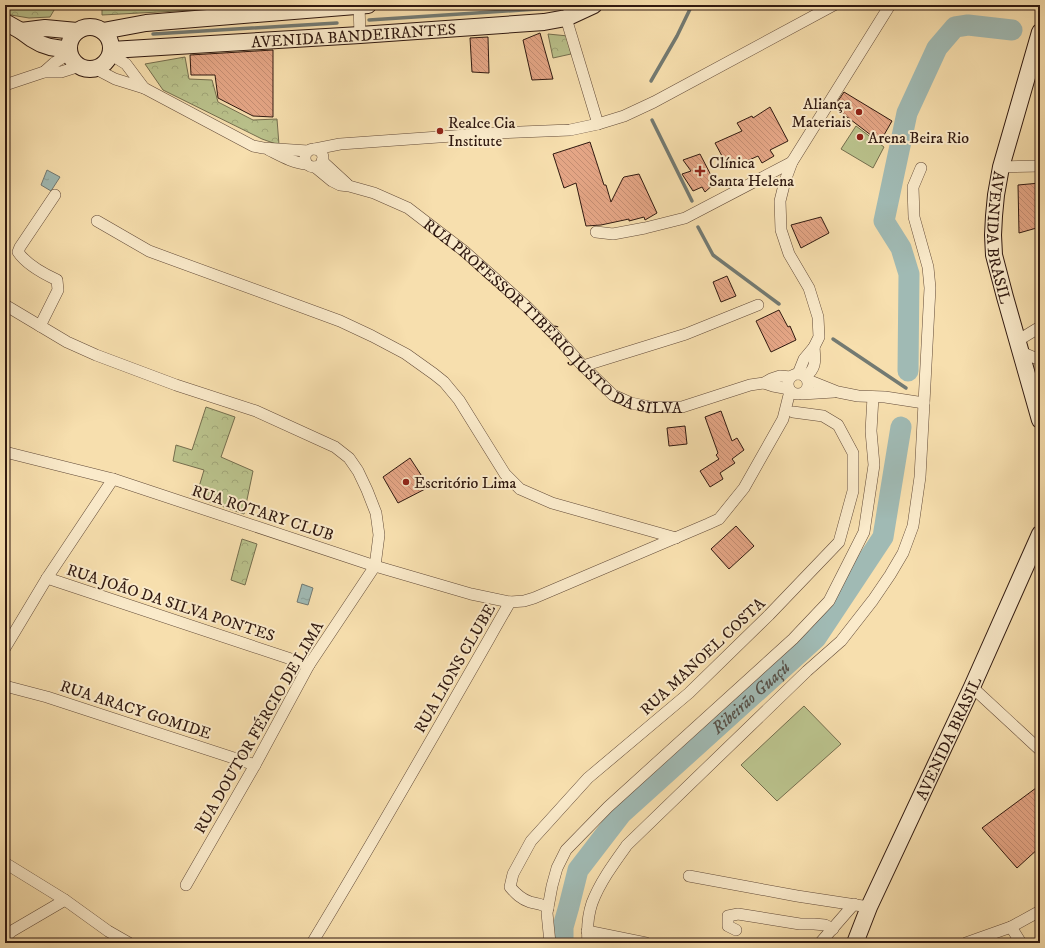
<svg xmlns="http://www.w3.org/2000/svg" width="1045" height="948" font-family="'IM FELL DW Pica',serif">
  <defs>
    <pattern id="forest-crowns" width="20" height="18" patternUnits="userSpaceOnUse"><rect width="20" height="18" fill="#bac28c"/><path d="M2 6a3 3 0 1 1 6 0M12 15a3 3 0 1 1 6 0" fill="none" stroke="#a0a678"/></pattern>
    <pattern id="water-ripples" width="26" height="14" patternUnits="userSpaceOnUse"><rect width="26" height="14" fill="#a0bab4"/><path d="M2 4q2-2 4 0t4 0M15 11q2-2 4 0t4 0" fill="none" stroke="#8a9f9a"/></pattern>
    <pattern id="building-back-hatch" width="6" height="6" patternUnits="userSpaceOnUse"><rect width="6" height="6" fill="#e5a686"/><path d="M-1 5l2 2M0 0l6 6M5-1l2 2" fill="none" stroke="#c58e73"/></pattern>
  </defs>
  <rect width="100%" height="100%" fill="#f7dfae"/>
  <filter id="stains"><feTurbulence type="fractalNoise" baseFrequency=".005" numOctaves="4"/><feColorMatrix values="0 0 0 0 .2 0 0 0 0 .09 0 0 0 0 .02 0 0 0 .5 -.17"/></filter>
  <radialGradient id="worn" r=".72"><stop offset=".6" stop-color="#630" stop-opacity="0"/><stop offset="1" stop-color="#630" stop-opacity=".3"/></radialGradient>
  <g fill="url(#forest-crowns)" stroke="#756e4e">
    <polygon points="5,5 57,5 50,17 29,18 5,14"/>
    <polygon points="102,5 214,5 215,9 102,15"/>
    <polygon points="548,34 568,36 571,54 553,58"/>
    <polygon points="185,57 189,79 212,80 218,102 253,120 277,119 279,145 262,139 163,90 145,64"/>
    <polygon points="206,407 235,417 221,457 253,471 244,514 196,497 204,470 173,461 176,445 192,450"/>
    <polygon points="242,539 257,544 245,585 231,580"/>
  </g>
  <g fill="#bac28c" stroke="#756e4e">
    <polygon points="856,126 884,147 873,168 841,149"/>
    <polygon points="804,706 841,744 777,801 741,765"/>
  </g>
  <g fill="url(#water-ripples)" stroke="#737a72">
    <polygon points="47,170 60,177 51,191 41,185"/>
    <polygon points="302,584 313,588 308,605 297,602"/>
  </g>
  <g fill="none" stroke-linecap="round" stroke-linejoin="round">
    <g stroke="#737a72" stroke-width="3.5">
      <polyline points="369,20 567,7 571,5"/>
      <polyline points="153,34 337,23"/>
      <polyline points="651,81 677,36 692,5"/>
      <polyline points="652,120 692,201"/>
      <polyline points="698,227 713,255 779,304"/>
      <polyline points="833,339 906,388"/>
    </g>
    <g stroke="#a0bab4" stroke-width="21">
      <polyline points="908,371 909,274 901,248 884,221 907,113 937,48 955,27 968,25 1012,30"/>
      <path id="s1" d="M563 943V927L569 906 578 870 621 814 816 638 883 537 901 427"/>
    </g>
  </g>
  <g fill="url(#building-back-hatch)" stroke="#301910">
    <polygon points="540,33 553,79 532,80 523,40"/>
    <polygon points="488,37 489,73 472,72 470,38"/>
    <polygon points="273,50 273,117 253,116 218,98 215,75 191,75 190,55"/>
    <polygon points="844,92 892,121 880,142 834,107"/>
    <polygon points="770,107 788,141 770,150 774,156 762,163 758,156 729,169 715,143 742,131 737,123 752,116 753,118"/>
    <polygon points="590,142 604,185 606,185 611,202 623,178 624,177 639,174 657,213 645,220 644,217 629,221 629,219 601,225 586,226 576,183 564,188 553,154"/>
    <polygon points="700,154 715,183 705,192 702,187 693,191 682,174 691,171 683,160"/>
    <polygon points="1040,183 1040,227 1019,233 1018,185"/>
    <polygon points="821,217 829,233 801,248 791,225"/>
    <polygon points="727,276 736,296 721,302 713,282"/>
    <polygon points="779,310 788,327 790,326 796,340 771,352 756,321"/>
    <polygon points="721,411 732,441 737,438 744,450 732,459 735,463 720,473 723,479 710,487 700,471 719,459 716,455 718,453 705,417"/>
    <polygon points="685,426 687,444 669,446 667,428"/>
    <polygon points="410,458 429,487 398,503 383,477"/>
    <polygon points="736,526 754,546 729,569 711,549"/>
    <polygon points="1040,785 1040,847 1017,868 982,828"/>
  </g>
  <g fill="none" stroke-linecap="round" stroke-linejoin="round">
    <defs>
      <g id="street">
        <polyline points="359,5 360,35"/>
        <polyline points="566,18 598,124"/>
        <polyline points="110,54 126,64 144,88"/>
        <polyline points="94,68 115,79 144,88 253,146 263,148 308,151"/>
        <polyline points="44,72 54,63 70,53"/>
        <polyline points="5,85 44,72 61,72 80,66"/>
        <circle cx="314" cy="158" r="9"/>
        <polyline points="315,149 340,144 495,133 570,130 598,124 624,116 654,102 834,5"/>
        <path d="M269 150C281 156 293 163 306 164"/>
        <polyline points="322,161 347,184"/>
        <path id="s2" d="M315 167 332 181 340 185 349 186 374 193 408 208 464 251 527 307 555 335 583 366 613 395 631 403 650 407H682L750 385 764 383 771 379 780 376 791 377"/>
        <polyline points="1001,167 1040,166"/>
        <polyline points="97,221 149,251 340,321 372,336 406,354 434,374 444,382 459,400 505,474 520,489 552,503 676,538"/>
        <polyline points="596,232 613,234 645,228 685,218 792,162"/>
        <polyline points="5,305 67,342 96,355 176,385 256,411 335,447 349,458 358,471 367,490 376,513 379,535 375,566 309,665 255,765 186,885"/>
        <path d="M40 326 58 290 57 280C44 274 26 264 18 252L20 247 55 195"/>
        <polyline points="1017,341 1040,327"/>
        <polyline points="1021,352 1040,360"/>
        <polyline points="583,366 686,334 758,305"/>
        <circle cx="798" cy="384" r="10"/>
        <polyline points="798,374 804,359 814,347 819,337 818,317 809,288 789,254 781,230 780,201 785,181 792,162 890,5"/>
        <path d="M805 377C817 368 815 360 814 347"/>
        <polyline points="808,380 838,392 858,396 885,397 924,403"/>
        <polyline points="764,383 773,386 789,389"/>
        <polyline points="802,394 834,392"/>
        <polyline points="5,452 113,479 375,566 471,594 510,602 524,601 534,598 708,524 719,519 744,488 783,419 790,391"/>
        <polyline points="47,578 309,665"/>
        <polyline points="5,648 47,578 113,479"/>
        <polyline points="5,686 47,697 255,765"/>
        <polyline points="972,687 1040,750"/>
        <polyline points="5,863 65,900 108,931 129,943"/>
        <polyline points="689,876 797,896 869,907"/>
        <path d="M548 908C543 904 537 904 530 902 521 899 516 894 510 887L513 874 531 841 588 778 689 693 769 615 839 542 853 491V453L838 425 823 416 793 412"/>
        <polyline points="1011,927 1021,943"/>
        <polyline points="736,930 728,926 728,916 738,914 800,924 814,924 825,925 833,929"/>
        <polyline points="587,931 646,943"/>
        <polyline points="5,937 12,931 65,900"/>
        <path d="M312 943C380 831 445 716 510 602"/>
        <polyline points="550,943 547,913 552,886 557,868 566,850 608,807 793,639 829,601 864,532 874,465 871,431 873,397"/>
        <path d="M588 943C587 931 588 915 592 903 600 882 614 863 627 845L807 671 841 641 873 600 890 575 903 553 913 526 920 477 924 403 930 288 928 267 914 217 913 187 921 168"/>
        <polyline points="820,943 854,904"/>
        <polyline points="966,943 1011,927 1040,911"/>
      </g>
      <g id="secondary">
        <polyline points="5,22 21,31 32,39 41,44 50,47 69,50"/>
        <circle cx="90" cy="48" r="21"/>
        <polyline points="21,31 45,28 77,31"/>
        <polyline points="103,31 146,23 368,5"/>
        <path id="s3" d="M1040 32 1001 167 996 195 994 216 993 235 994 255 1005 297 1040 420"/>
        <path id="s4" d="M111 50 360 35 544 22 566 18 594 5"/>
        <path id="s5" d="M855 943 869 907 972 687 1040 534"/>
      </g>
    </defs>
    <use href="#street" stroke="#624a38" stroke-width="12"/>
    <use href="#secondary" stroke="#301910" stroke-width="18"/>
    <use href="#street" stroke="#faeaca" stroke-width="11"/>
    <use href="#secondary" stroke="#faeaca" stroke-width="16"/>
  </g>
  <g fill="#8f2418" stroke="#faeaca" stroke-width="1.5">
    <circle cx="859" cy="112" r="4"/>
    <circle cx="440" cy="131" r="4"/>
    <circle cx="860" cy="137" r="4"/>
    <path d="M698 165h4v4h4v4h-4v4h-4v-4h-4v-4h4z"/>
    <circle cx="406" cy="482" r="4"/>
  </g>
  <g text-anchor="middle" stroke-width="4" stroke-linejoin="round" paint-order="stroke">
    <g font-size="16" fill="#301910" stroke="#faeaca">
      <text dy="6" stroke="none"><textPath href="#s4" startOffset="243">AVENIDA BANDEIRANTES</textPath></text>
      <text dy="6" stroke="none"><textPath href="#s3" startOffset="212">AVENIDA BRASIL</textPath></text>
      <text dy="6" stroke="none"><textPath href="#s2" startOffset="289">RUA PROFESSOR TIBÉRIO JUSTO DA SILVA</textPath></text>
      <text transform="translate(263 512) rotate(18)" y="6">RUA ROTARY CLUB</text>
      <text transform="translate(171 602) rotate(18)" y="6">RUA JOÃO DA SILVA PONTES</text>
      <text transform="translate(702 656) rotate(-43)" y="6">RUA MANOEL COSTA</text>
      <text transform="translate(454 668) rotate(-60)" y="6">RUA LIONS CLUBE</text>
      <text transform="translate(136 709) rotate(18)" y="6">RUA ARACY GOMIDE</text>
      <text transform="translate(258 727) rotate(-60)" y="6">RUA DOUTOR FÉRCIO DE LIMA</text>
      <text dy="6" stroke="none"><textPath href="#s5" startOffset="225">AVENIDA BRASIL</textPath></text>
    </g>
    <g font-size="16" fill="#301910" stroke="#faeaca" text-anchor="start">
      <text x="851" y="109" text-anchor="end">Aliança<tspan x="851" dy="18">Materiais</tspan></text>
      <text x="448" y="128">Realce Cia<tspan x="448" dy="18">Institute</tspan></text>
      <text x="868" y="143">Arena Beira Rio</text>
      <text x="709" y="168">Clínica<tspan x="709" dy="18">Santa Helena</tspan></text>
      <text x="414" y="488">Escritório Lima</text>
    </g>
    <g font-size="17" font-style="italic" fill="#575149" stroke="#faeaca">
      <text dy="6" stroke="none"><textPath href="#s1" startOffset="320">Ribeirão Guaçú</textPath></text>
    </g>
  </g>
  <rect width="1045" height="948" fill="none" stroke="#f7dfae" stroke-width="20"/>
  <rect x="6" y="6" width="1033" height="936" fill="none" stroke="#301910" stroke-width="2"/>
  <rect x="10" y="10" width="1025" height="928" fill="none" stroke="#301910"/>
  <rect width="100%" height="100%" filter="url(#stains)"/>
  <rect width="100%" height="100%" fill="url(#worn)"/>
</svg>
